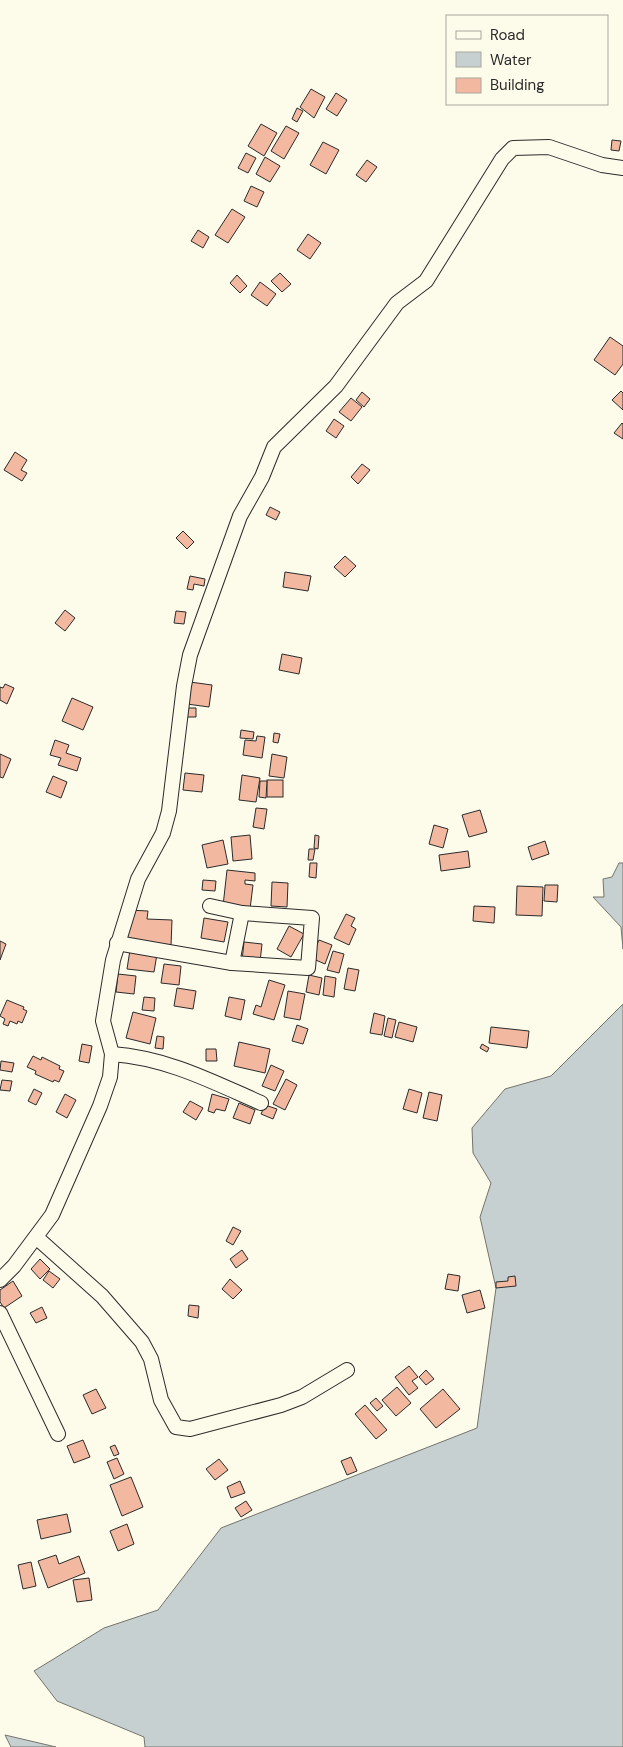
<svg xmlns="http://www.w3.org/2000/svg" width="623" height="1747" font-family="'DM Sans',sans-serif">
  <rect width="100%" height="100%" fill="#fdfbea"/>
  <g fill="#c7d0d0" stroke="#74746e">
    <polygon points="619,863 623,863 623,949 621,927 593,897 604,897 603,879 612,877"/>
    <polygon points="623,1004 623,1747 145,1747 144,1737 57,1701 34,1671 104,1628 158,1610 221,1528 477,1428 496,1288 480,1217 491,1183 473,1153 472,1128 505,1089 551,1076"/>
    <polygon points="5,1735 56,1747 11,1747"/>
  </g>
  <g fill="#f2b8a0" stroke="#2b2b2b">
    <polygon points="311,89 325,97 314,118 300,107"/>
    <polygon points="336,93 347,100 337,116 326,109"/>
    <polygon points="297,108 303,111 297,122 292,119"/>
    <polygon points="261,124 277,133 264,156 248,146"/>
    <polygon points="286,126 299,133 284,159 271,151"/>
    <polygon points="612,140 621,141 619,151 611,150"/>
    <polygon points="323,142 339,150 326,174 310,165"/>
    <polygon points="246,153 256,158 248,173 238,168"/>
    <polygon points="265,157 280,166 270,182 256,174"/>
    <polygon points="367,160 377,167 366,182 356,175"/>
    <polygon points="251,186 264,192 257,207 244,201"/>
    <polygon points="232,209 245,217 228,243 215,235"/>
    <polygon points="198,230 209,237 203,248 191,241"/>
    <polygon points="308,234 321,243 310,259 297,250"/>
    <polygon points="280,273 291,284 282,292 271,281"/>
    <polygon points="237,275 247,286 240,293 230,283"/>
    <polygon points="260,282 276,294 267,306 251,295"/>
    <polygon points="610,337 623,346 623,364 615,375 594,360"/>
    <polygon points="621,391 623,393 623,410 612,400"/>
    <polygon points="362,392 370,399 364,407 356,400"/>
    <polygon points="351,398 362,407 351,421 339,412"/>
    <polygon points="334,419 344,426 336,438 326,431"/>
    <polygon points="622,423 623,424 623,439 614,433"/>
    <polygon points="15,452 27,460 21,470 27,473 22,481 4,470"/>
    <polygon points="362,464 370,470 358,484 351,477"/>
    <polygon points="270,507 280,512 276,520 266,515"/>
    <polygon points="183,531 194,542 187,549 176,538"/>
    <polygon points="345,556 356,566 345,577 334,567"/>
    <polygon points="285,572 311,576 308,591 283,587"/>
    <polygon points="190,576 205,579 204,586 194,584 193,590 187,589"/>
    <polygon points="65,610 75,618 65,631 55,623"/>
    <polygon points="176,611 186,612 184,624 174,623"/>
    <polygon points="282,654 302,658 299,674 279,670"/>
    <polygon points="190,682 212,685 209,707 187,704"/>
    <polygon points="5,684 14,688 7,704 0,700 0,687 3,688"/>
    <polygon points="72,698 93,707 83,730 62,721"/>
    <polygon points="185,708 196,708 196,717 184,717"/>
    <polygon points="241,730 254,732 253,739 240,738"/>
    <polygon points="274,733 280,734 278,743 273,742"/>
    <polygon points="257,736 265,737 262,758 243,755 245,740 256,741"/>
    <polygon points="55,740 69,745 66,753 81,758 77,771 58,765 61,758 50,755"/>
    <polygon points="0,754 11,759 3,778 0,777"/>
    <polygon points="272,754 287,757 284,778 269,776"/>
    <polygon points="185,773 204,775 202,792 183,790"/>
    <polygon points="242,775 260,778 256,802 239,800"/>
    <polygon points="53,776 67,782 61,798 46,792"/>
    <rect x="267" y="780" width="16" height="17"/>
    <polygon points="260,781 267,781 266,798 259,797"/>
    <polygon points="256,808 267,809 264,829 253,827"/>
    <polygon points="480,810 487,832 469,837 462,815"/>
    <polygon points="434,825 448,829 443,848 429,844"/>
    <polygon points="250,835 252,859 233,861 231,837"/>
    <polygon points="315,835 319,836 318,849 314,848"/>
    <polygon points="223,840 228,864 207,868 202,845"/>
    <polygon points="545,841 549,854 532,860 528,847"/>
    <polygon points="309,849 315,849 313,860 308,860"/>
    <polygon points="468,851 470,867 441,871 439,855"/>
    <polygon points="310,863 317,863 316,878 309,877"/>
    <polygon points="227,870 255,873 255,881 245,880 245,884 253,885 250,909 223,906"/>
    <polygon points="203,880 216,881 215,891 202,890"/>
    <polygon points="272,882 288,883 287,907 271,906"/>
    <polygon points="545,885 558,885 557,902 544,901"/>
    <polygon points="517,886 543,887 542,916 516,915"/>
    <polygon points="474,906 495,907 494,923 473,921"/>
    <polygon points="128,910 148,911 147,919 172,920 171,946 126,943"/>
    <polygon points="346,914 355,918 351,926 356,929 349,945 334,938"/>
    <polygon points="204,918 228,922 224,942 201,938"/>
    <polygon points="289,926 304,934 291,957 277,949"/>
    <polygon points="319,940 332,945 325,964 311,958"/>
    <polygon points="0,941 6,944 0,960"/>
    <polygon points="244,942 262,944 260,962 242,961"/>
    <polygon points="130,950 157,954 154,972 127,969"/>
    <polygon points="333,951 344,954 339,973 327,970"/>
    <polygon points="164,964 181,966 179,985 161,983"/>
    <polygon points="348,968 359,970 355,991 344,989"/>
    <polygon points="118,974 136,976 134,994 116,992"/>
    <polygon points="309,975 322,978 319,995 306,992"/>
    <polygon points="325,976 336,978 334,997 323,995"/>
    <polygon points="269,980 285,985 274,1020 253,1014 256,1005 261,1007"/>
    <polygon points="177,988 196,991 193,1009 174,1006"/>
    <polygon points="288,991 305,994 300,1020 284,1017"/>
    <polygon points="144,997 155,998 154,1011 142,1010"/>
    <polygon points="229,997 245,1000 241,1020 225,1016"/>
    <polygon points="7,1000 24,1007 23,1009 27,1011 22,1023 18,1021 17,1024 10,1021 8,1026 3,1024 5,1019 0,1016"/>
    <polygon points="133,1012 156,1018 150,1044 126,1038"/>
    <polygon points="374,1013 385,1016 382,1035 370,1033"/>
    <polygon points="388,1018 396,1020 392,1038 384,1036"/>
    <polygon points="399,1022 417,1027 413,1042 395,1037"/>
    <polygon points="297,1025 308,1029 303,1044 292,1041"/>
    <polygon points="491,1027 529,1031 527,1048 489,1043"/>
    <polygon points="157,1036 164,1037 163,1049 155,1048"/>
    <polygon points="239,1042 270,1049 265,1073 234,1066"/>
    <polygon points="82,1044 92,1046 89,1063 79,1061"/>
    <polygon points="482,1044 489,1048 487,1052 480,1048"/>
    <polygon points="206,1049 216,1049 217,1061 206,1061"/>
    <polygon points="33,1056 41,1060 42,1057 60,1066 59,1069 64,1071 59,1082 54,1080 53,1082 35,1074 36,1071 27,1067"/>
    <polygon points="1,1061 14,1063 12,1072 0,1070"/>
    <polygon points="271,1065 284,1071 275,1091 262,1086"/>
    <polygon points="286,1079 297,1085 285,1110 273,1104"/>
    <polygon points="2,1080 12,1081 10,1091 0,1090"/>
    <polygon points="34,1089 42,1093 36,1105 28,1101"/>
    <polygon points="409,1089 422,1093 417,1113 403,1109"/>
    <polygon points="429,1092 442,1095 437,1121 423,1118"/>
    <polygon points="65,1094 76,1100 67,1118 56,1112"/>
    <polygon points="212,1094 229,1099 225,1111 216,1109 214,1113 208,1111"/>
    <polygon points="190,1101 203,1108 196,1120 183,1112"/>
    <polygon points="239,1103 255,1110 250,1124 233,1118"/>
    <polygon points="265,1105 277,1109 273,1119 261,1114"/>
    <polygon points="233,1227 241,1231 233,1245 226,1241"/>
    <polygon points="242,1250 248,1259 236,1268 230,1259"/>
    <polygon points="40,1259 50,1269 40,1279 31,1269"/>
    <polygon points="49,1271 60,1279 53,1288 43,1280"/>
    <polygon points="448,1274 460,1276 458,1291 445,1289"/>
    <polygon points="515,1276 516,1286 496,1288 496,1282 508,1281 508,1277"/>
    <polygon points="230,1279 242,1290 233,1299 222,1289"/>
    <polygon points="13,1281 22,1296 4,1308 0,1302 0,1290"/>
    <polygon points="480,1290 485,1308 467,1313 462,1295"/>
    <polygon points="189,1305 199,1306 198,1318 188,1316"/>
    <polygon points="42,1307 47,1318 36,1323 30,1313"/>
    <polygon points="409,1366 418,1377 412,1381 418,1388 409,1395 395,1377"/>
    <polygon points="426,1370 434,1379 426,1385 419,1377"/>
    <polygon points="397,1387 411,1403 396,1416 382,1400"/>
    <polygon points="96,1389 106,1408 92,1414 83,1395"/>
    <polygon points="443,1389 460,1409 436,1428 420,1409"/>
    <polygon points="376,1398 383,1406 377,1411 370,1403"/>
    <polygon points="365,1405 387,1430 376,1439 355,1414"/>
    <polygon points="83,1440 90,1457 74,1463 67,1446"/>
    <polygon points="115,1445 119,1454 114,1456 110,1447"/>
    <polygon points="351,1457 357,1471 347,1475 341,1461"/>
    <polygon points="117,1458 124,1474 114,1479 107,1462"/>
    <polygon points="219,1459 228,1470 215,1480 206,1469"/>
    <polygon points="131,1477 143,1507 122,1516 110,1485"/>
    <polygon points="240,1481 245,1493 231,1498 227,1487"/>
    <polygon points="246,1501 252,1510 241,1517 235,1508"/>
    <polygon points="67,1514 71,1532 41,1539 37,1520"/>
    <polygon points="127,1524 134,1544 118,1551 110,1531"/>
    <polygon points="56,1555 59,1564 79,1556 85,1573 48,1588 38,1561"/>
    <polygon points="31,1562 36,1586 23,1589 18,1565"/>
    <polygon points="89,1578 92,1600 77,1602 73,1580"/>
  </g>
  <g fill="none" stroke-linecap="round" stroke-linejoin="round">
    <defs>
      <g id="minor">
        <polyline points="117,943 232,963 308,968 312,918 242,913 210,906"/>
        <polyline points="232,963 242,913"/>
        <path d="M112 1054C167 1058 211 1081 261 1103"/>
        <polyline points="36,1237 102,1296 142,1342 151,1359 161,1400 176,1427 190,1429 281,1405 302,1397 347,1370"/>
        <polyline points="0,1280 14,1266 52,1215 100,1106 110,1077 112,1054 103,1021 113,960 138,879 163,833 169,811 184,686 190,655 240,516 262,477 274,447 336,386 397,303 426,281 502,159 513,148 549,147 602,165 623,168"/>
        <polyline points="0,1313 58,1434"/>
      </g>
    </defs>
    <use href="#minor" stroke="#2b2b2b" stroke-width="16"/>
    <use href="#minor" stroke="#fdfbea" stroke-width="14"/>
  </g>
  <rect x="446" y="15" width="162" height="90" fill="#fdfbea" stroke="#a9a89e"/>
  <rect x="456" y="31" width="25" height="8" fill="#fdfbea" stroke="#a9a89e"/>
  <text x="490" y="40" font-size="15" fill="#2b2b2b">Road</text>
  <rect x="456" y="52" width="25" height="15" fill="#c7d0d0" stroke="#a9a89e"/>
  <text x="490" y="65" font-size="15" fill="#2b2b2b">Water</text>
  <rect x="456" y="78" width="25" height="15" fill="#f2b8a0" stroke="#a9a89e"/>
  <text x="490" y="90" font-size="15" fill="#2b2b2b">Building</text>
</svg>
